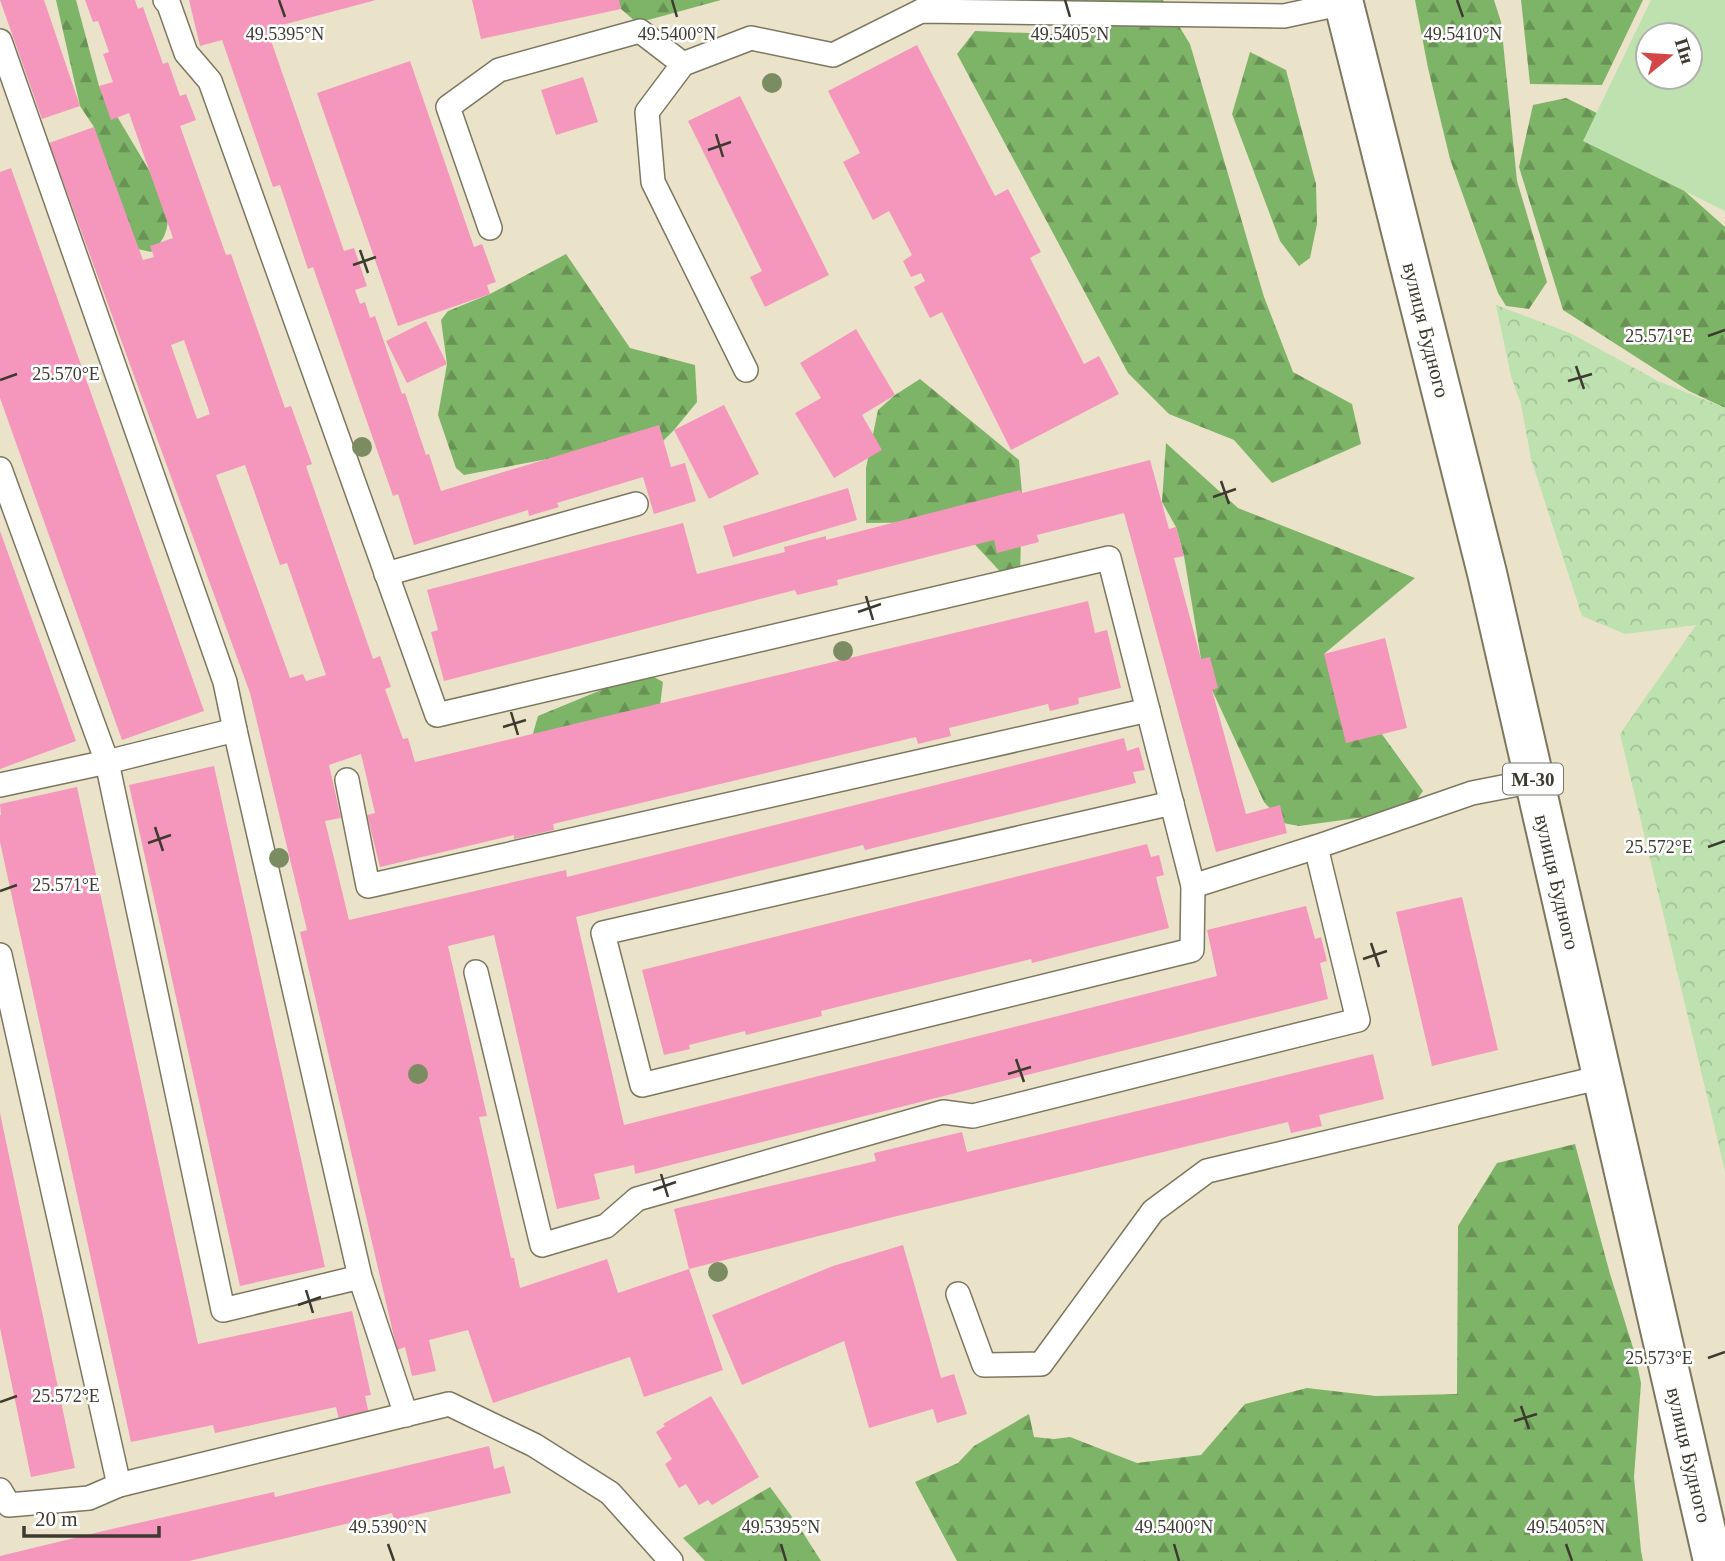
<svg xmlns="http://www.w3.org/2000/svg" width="1725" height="1561" font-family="Georgia,serif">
  <defs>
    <pattern id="forest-firs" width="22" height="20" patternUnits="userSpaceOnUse" patternTransform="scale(1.75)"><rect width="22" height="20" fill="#7eb467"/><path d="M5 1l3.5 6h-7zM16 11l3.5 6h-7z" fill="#689355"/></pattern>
    <pattern id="park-crowns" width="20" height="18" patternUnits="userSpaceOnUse" patternTransform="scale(1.75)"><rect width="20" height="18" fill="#bee1b0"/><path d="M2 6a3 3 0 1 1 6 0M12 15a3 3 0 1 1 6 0" fill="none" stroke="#a4c298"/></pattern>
  </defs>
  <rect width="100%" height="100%" fill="#eae3c9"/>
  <g fill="url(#forest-firs)">
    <path d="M56 0H76L99 86 162 192C170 216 172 235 151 252L129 247 114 202 94 127 80 106Z"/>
    <polygon points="618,0 721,0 637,23 621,9"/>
    <polygon points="1052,0 1163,0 1190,44 1264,297 1293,372 1352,404 1361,444 1272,483 1234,440 1169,414 1128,373 957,54 975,31 1054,34 1072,21 1070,9"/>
    <polygon points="1415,0 1494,0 1501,22 1517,181 1547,282 1529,309 1506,306 1498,293 1450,159 1428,68"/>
    <polygon points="1521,0 1643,0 1602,85 1530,84"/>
    <polygon points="1250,52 1286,70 1316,184 1317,224 1310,258 1299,266 1280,241 1232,114"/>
    <polygon points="1566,98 1597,113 1725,227 1725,408 1689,391 1563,310 1519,167 1533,105"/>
    <polygon points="566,254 630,348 695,365 697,402 674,430 644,460 600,449 464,475 456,468 438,415 447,364 441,320 448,311 490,294"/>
    <polygon points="920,379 1019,460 1022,493 1020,578 1008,580 954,522 866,523 866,468 878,410 895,395"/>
    <polygon points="1166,443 1238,508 1415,578 1324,654 1423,791 1415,802 1387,814 1299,826 1283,823 1264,802 1212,690 1201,659 1184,556 1176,527 1162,502"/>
    <polygon points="645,672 663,682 660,706 530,744 538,716"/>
    <polygon points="1575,1144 1610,1274 1635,1354 1641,1383 1634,1477 1641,1551 1643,1561 957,1561 915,1482 958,1463 974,1446 1029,1414 1034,1437 1054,1439 1070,1437 1137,1463 1201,1455 1245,1404 1307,1388 1376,1396 1457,1394 1458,1226 1497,1163"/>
    <polygon points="770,1487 798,1525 821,1561 705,1561 683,1538"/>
  </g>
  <polygon fill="url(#park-crowns)" points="1496,305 1570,333 1658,381 1725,408 1725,1171 1620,734 1696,625 1625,634 1582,616 1531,459 1521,404 1511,376"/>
  <path fill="#bee1b0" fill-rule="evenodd" d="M1651 0H1725V211L1583 141ZM1648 35H1690V77H1648Z"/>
  <g fill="#f597bd" fill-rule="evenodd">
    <polygon points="0,0 44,0 80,106 42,119"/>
    <path d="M85 0H135L138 9 143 7 163 64 168 62 180 96 186 94 196 120 180 126 226 255 231 254 285 408 291 406 312 464 306 466 373 659 380 656 391 687 385 689 403 739 408 738 415 762 1088 601 1095 633 1107 630 1121 688 1078 698 1079 704 1050 711 1048 704 949 728 951 736 918 744 916 737 553 824 554 830 514 839V835L380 867 367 815 375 813 361 754 329 765 341 818 325 821 349 920 566 870 567 877 1124 738 1127 751 1139 747 1145 770 1133 772 1136 783 865 850 863 845 576 917 624 1125 1217 976 1207 930 1306 906 1315 939 1321 937 1327 961 1320 963 1328 999 635 1174 634 1165 594 1174 600 1199 557 1209 494 935 448 946 487 1116 479 1117 511 1258H514L520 1288 607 1259 618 1293 689 1269 723 1370 644 1397 630 1357 493 1403 468 1330 429 1340 436 1371 412 1376 405 1347 397 1350 300 932 307 930 250 693 49 143 94 127 143 260 154 257 150 246 173 238 129 113 111 120 99 86 113 82 103 54 109 52 98 21 93 22ZM184 340 210 414 197 419 171 345ZM245 465 280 565 287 563 326 675 306 681 303 674 290 678 216 475Z"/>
    <polygon points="189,0 376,0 267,29 344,251 354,248 367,286 355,290 360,304 365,302 370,318 375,316 402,394 405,393 426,455 429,454 441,491 659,425 671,467 685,463 696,501 654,514 643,477 557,503 559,507 529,516 528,510 414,545 398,494 393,496 313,267 308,269 280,185 273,187 222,40 200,46"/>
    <polygon points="472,0 619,0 621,9 481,39"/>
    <polygon points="917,45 995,196 1008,189 1041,252 1030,258 1084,364 1099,356 1119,394 1011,450 942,312 930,318 914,287 925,281 921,273 911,277 903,261 912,255 889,211 873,220 843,162 860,153 828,91"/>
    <polygon points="410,61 474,247 482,244 496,282 487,285 490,294 398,326 317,93"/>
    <polygon points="583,77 598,122 556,135 541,90"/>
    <polygon points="740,96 829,275 765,307 750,277 762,271 688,121"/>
    <polygon points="11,168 204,711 122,740 0,398 0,172"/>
    <polygon points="426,321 447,364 407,383 386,341"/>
    <polygon points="856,329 895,395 862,415 882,450 834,478 795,413 821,398 800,363"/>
    <polygon points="724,405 759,474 709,499 674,430"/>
    <polygon points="1150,460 1169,529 1176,527 1184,556 1174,558 1201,659 1210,657 1218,688 1212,690 1246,814 1280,805 1287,833 1216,852 1124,513 1037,535 1039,542 997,553 994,540 837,580 838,585 797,595 795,590 444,681 431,632 438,630 427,590 683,523 697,574 785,552 784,547 826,536 826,540 1020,490 1022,493"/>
    <polygon points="848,488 857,520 733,557 723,526"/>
    <polygon points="0,531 76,741 0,769"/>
    <polygon points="1385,638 1407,728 1346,743 1324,654"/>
    <polygon points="214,766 325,1267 240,1286 129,785"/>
    <polygon points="77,787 198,1344 352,1311 371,1395 365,1396 369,1414 339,1420 336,1407 215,1433 213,1425 131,1442 0,842 0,815 1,815 0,804"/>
    <polygon points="1147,844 1151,857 1159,855 1164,875 1156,877 1169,928 1032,963 1031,959 821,1011 822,1016 746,1035 745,1031 689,1045 690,1049 664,1055 642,970"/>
    <polygon points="1462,897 1498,1050 1432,1066 1396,912"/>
    <polygon points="1373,1054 1384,1099 1319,1115 1322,1126 1291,1133 1288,1122 893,1217 689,1269 674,1209 876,1161 874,1153 962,1132 967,1152"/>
    <polygon points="0,1113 75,1468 31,1477 0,1328"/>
    <polygon points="903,1245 941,1378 954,1374 967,1414 937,1423 933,1409 869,1428 844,1341 742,1385 712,1315 833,1266"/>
    <polygon points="711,1396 759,1477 712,1505 708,1500 699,1505 686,1484 679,1488 665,1464 672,1459 656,1432 665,1426 663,1424"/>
    <polygon points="489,1446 494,1469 504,1466 511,1493 394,1520 392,1513 189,1561 0,1561 0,1556 99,1532 274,1492 275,1497"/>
  </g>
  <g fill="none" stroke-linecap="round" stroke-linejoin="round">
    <defs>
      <g id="service">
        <polyline points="165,0 169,5 186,53 210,81 437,715 1109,558 1193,886 1316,847 1358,1020 973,1116 943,1112 637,1199 606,1226 542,1245 476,972"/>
        <polyline points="0,41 225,682 235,730"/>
        <polyline points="490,228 448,107 499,70 640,31 683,64"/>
        <polyline points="746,370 653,182 647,112 683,64 751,38 833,55 921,11 1284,16 1344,3"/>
        <polyline points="0,469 107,762 0,785"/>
        <polyline points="386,574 636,504"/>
        <polyline points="347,780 368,886 1148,710"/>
        <polyline points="1172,803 603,933 642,1085 1192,950 1193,886"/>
        <polyline points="1316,847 1472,793 1534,781"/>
        <polyline points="0,955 119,1485"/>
        <polyline points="360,1277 235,730 107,762 223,1310 360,1277 406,1415"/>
        <polyline points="958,1294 984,1365 1041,1364 1153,1211 1207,1171 1602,1077"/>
        <polyline points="0,1490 9,1505 89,1498 119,1485 449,1404 534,1445 610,1493 671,1561"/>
      </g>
      <polyline id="trunk" points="1343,0 1487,573 1713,1561"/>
    </defs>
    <use href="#service" stroke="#7d7760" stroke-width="26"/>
    <use href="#trunk" stroke="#7d7760" stroke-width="42"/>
    <use href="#service" stroke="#fff" stroke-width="23"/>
    <use href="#trunk" stroke="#fff" stroke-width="38"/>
  </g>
  <g fill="#7b8c62">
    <circle cx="772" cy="83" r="10"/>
    <circle cx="362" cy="447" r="10"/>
    <circle cx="843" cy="651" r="10"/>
    <circle cx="279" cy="858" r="10"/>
    <circle cx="418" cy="1074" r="10"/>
    <circle cx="718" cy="1272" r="10"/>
  </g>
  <path fill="none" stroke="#3d3a30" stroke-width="2.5" d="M279 0 285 17M672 0 677 17M1065 0 1070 17M1457 0 1463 17M716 134 723 157M708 150 731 142M360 250 368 273M353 265 376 257M1708 336 1725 330M1576 366 1584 389M0 380 17 374M1568 381 1592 374M1221 481 1229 504M1213 497 1236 489M866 596 873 620M858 612 881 604M511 712 518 735M503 727 526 720M155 827 163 851M148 843 171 835M1708 847 1725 841M0 891 17 885M1371 943 1379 967M1363 959 1387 951M1016 1059 1024 1082M1008 1074 1031 1067M661 1174 668 1197M653 1190 676 1182M306 1290 313 1313M298 1305 321 1297M1708 1358 1725 1352M0 1402 17 1396M1521 1406 1529 1429M1514 1421 1537 1414M388 1544 394 1561M781 1544 786 1561M1174 1544 1179 1561M1566 1544 1572 1561"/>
  <g text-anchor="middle" stroke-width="5" stroke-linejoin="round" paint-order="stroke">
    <rect fill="#fff" stroke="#77756e" stroke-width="2" x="1503" y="763.5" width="60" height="31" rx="5"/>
    <g font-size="19" font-weight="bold" fill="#3d3a30">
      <text x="1533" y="786">М-30</text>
    </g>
    <g font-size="21" fill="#3d3a30" stroke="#fff">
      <text transform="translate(1426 330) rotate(76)" y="7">вулиця Будного</text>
      <text transform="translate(1557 882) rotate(77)" y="7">вулиця Будного</text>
      <text transform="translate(1689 1455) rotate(77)" y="7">вулиця Будного</text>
    </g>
  </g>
  <g font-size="18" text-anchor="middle" fill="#3d3a30" stroke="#fff" stroke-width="5" stroke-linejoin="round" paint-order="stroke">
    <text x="285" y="40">49.5395°N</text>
    <text x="677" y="40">49.5400°N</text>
    <text x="1070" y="40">49.5405°N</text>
    <text x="1463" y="40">49.5410°N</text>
    <text x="1659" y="342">25.571°E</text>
    <text x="66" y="380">25.570°E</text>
    <text x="1659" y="853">25.572°E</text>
    <text x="66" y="891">25.571°E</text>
    <text x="1659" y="1364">25.573°E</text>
    <text x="66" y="1402">25.572°E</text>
    <text x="388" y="1533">49.5390°N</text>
    <text x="781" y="1533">49.5395°N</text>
    <text x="1174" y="1533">49.5400°N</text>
    <text x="1566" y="1533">49.5405°N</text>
  </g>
  <g transform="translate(1669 56) rotate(72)"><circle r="33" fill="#ffffff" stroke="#b1b0ac" stroke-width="2"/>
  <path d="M0-5L12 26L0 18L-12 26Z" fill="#d54646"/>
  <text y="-10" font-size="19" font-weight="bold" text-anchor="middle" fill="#3d3a30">Пн</text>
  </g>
  <path d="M24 1526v10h135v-10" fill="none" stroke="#3d3a30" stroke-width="3.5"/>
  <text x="35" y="1526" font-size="21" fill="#3d3a30" stroke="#ffffff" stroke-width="5" paint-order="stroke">20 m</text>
</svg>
